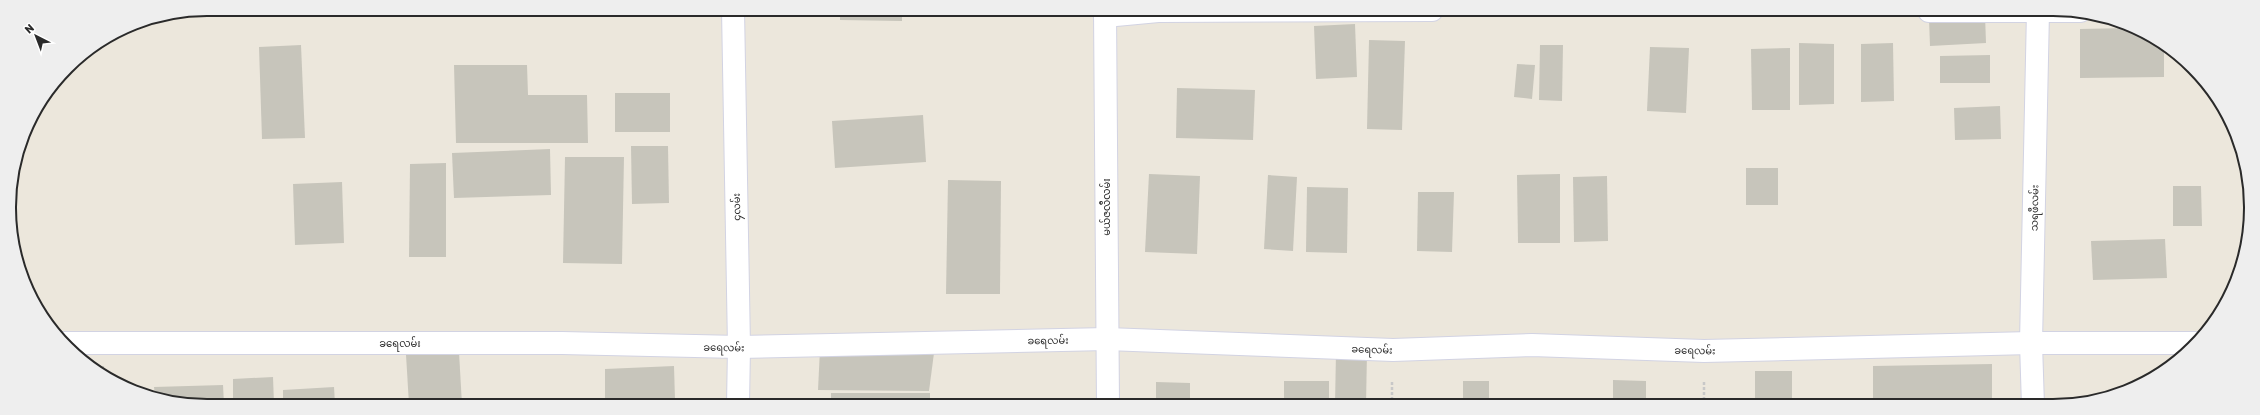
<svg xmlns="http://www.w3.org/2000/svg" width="2260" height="415" font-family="Rubik,'Noto Sans Myanmar',sans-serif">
  <rect width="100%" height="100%" fill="#ece7dc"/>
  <g fill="#c7c5bb">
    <polygon points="840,10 902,10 902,21 840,20"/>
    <polygon points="1985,15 1986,43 1930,46 1929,19"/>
    <polygon points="1355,24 1357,77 1316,79 1314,26"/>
    <polygon points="2129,28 2152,35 2164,46 2164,77 2080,78 2080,29"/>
    <polygon points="1369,40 1405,41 1402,130 1367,129"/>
    <polygon points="1799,43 1834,44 1834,104 1799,105"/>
    <polygon points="1893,43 1894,101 1861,102 1861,44"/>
    <polygon points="301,45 305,138 262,139 259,47"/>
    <polygon points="1540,45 1563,45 1562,101 1539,100"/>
    <polygon points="1650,47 1689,48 1686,113 1647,111"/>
    <polygon points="1790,48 1790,110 1752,110 1751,49"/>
    <polygon points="1990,55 1990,83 1940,83 1940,56"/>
    <polygon points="1517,64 1535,65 1532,99 1514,97"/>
    <polygon points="454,65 527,65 528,95 587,95 588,143 456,143"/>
    <polygon points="1177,88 1255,90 1253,140 1176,138"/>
    <rect x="615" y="93" width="55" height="39"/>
    <polygon points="2000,106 2001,139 1955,140 1954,108"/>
    <polygon points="923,115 926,162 835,168 832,121"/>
    <polygon points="631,146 668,146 669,203 632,204"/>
    <polygon points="550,149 551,195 454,198 452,153"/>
    <polygon points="565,157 624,157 622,264 563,263"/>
    <polygon points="446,163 446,257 409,257 410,164"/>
    <rect x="1746" y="168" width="32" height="37"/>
    <polygon points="1149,174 1200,176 1197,254 1145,252"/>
    <polygon points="1560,174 1560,243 1518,243 1517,175"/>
    <polygon points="1268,175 1297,177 1293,251 1264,249"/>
    <polygon points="1607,176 1608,241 1574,242 1573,177"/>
    <polygon points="948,180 1001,181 1000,294 946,294"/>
    <polygon points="342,182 344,243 295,245 293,184"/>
    <polygon points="2173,186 2201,186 2202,226 2173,226"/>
    <polygon points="1307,187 1348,188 1347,253 1306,252"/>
    <polygon points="1418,192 1454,192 1452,252 1417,251"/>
    <polygon points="2165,239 2167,278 2093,280 2091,241"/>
    <polygon points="820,349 934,353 929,391 818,390"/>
    <polygon points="459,352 462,405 409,404 406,355"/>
    <polygon points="1336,352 1367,352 1366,405 1335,405"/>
    <polygon points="1992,364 1992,406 1873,405 1873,366"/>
    <polygon points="94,366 104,366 105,374"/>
    <polygon points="674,366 675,400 605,402 605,369"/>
    <rect x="1755" y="371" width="37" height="34"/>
    <polygon points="273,377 274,404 233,404 233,379"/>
    <polygon points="1613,380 1646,381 1646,405 1613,405"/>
    <rect x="1284" y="381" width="45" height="24"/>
    <rect x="1463" y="381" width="26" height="24"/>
    <polygon points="1156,382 1190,383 1190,405 1156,405"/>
    <polygon points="223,385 224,404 182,404 155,396 154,387"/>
    <polygon points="334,387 335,404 283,404 283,390"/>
    <rect x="831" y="393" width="99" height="12"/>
  </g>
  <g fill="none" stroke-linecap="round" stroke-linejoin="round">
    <defs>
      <g id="street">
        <polyline points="1105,10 1108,405"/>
        <polyline points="1929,11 2080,11"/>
        <polyline points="1105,16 1158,11 1432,10"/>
        <polyline points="64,343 562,343 739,347 1107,339 1393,350 1532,345 1704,351 2031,343 2196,343"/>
        <polyline points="2033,406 2031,343 2038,11"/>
      </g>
      <polyline id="secondary" points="733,9 739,347 738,405"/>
    </defs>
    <use href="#street" stroke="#d2d3e3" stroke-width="24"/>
    <use href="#secondary" stroke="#d2d3e3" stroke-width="24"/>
    <g stroke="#c8c8c8" stroke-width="2.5" stroke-dasharray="3 2" stroke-linecap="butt">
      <polyline points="202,10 262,9"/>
      <polyline points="1392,405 1392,380"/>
      <polyline points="1704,405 1704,381"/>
    </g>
    <use href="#street" stroke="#fff" stroke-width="22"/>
    <use href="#secondary" stroke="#fff" stroke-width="22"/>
  </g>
  <g text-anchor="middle" stroke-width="3.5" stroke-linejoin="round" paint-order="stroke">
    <g font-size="10" fill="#2a2a2a" stroke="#fff">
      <text transform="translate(736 207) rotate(-91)" y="4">၄လမ်း</text>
      <text transform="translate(1106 207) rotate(-90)" y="4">မယ်ဇလီလမ်း</text>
      <text transform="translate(2034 208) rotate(-89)" y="4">သရဖီလမ်း</text>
      <text transform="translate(1048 340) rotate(-1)" y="4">ခရေလမ်း</text>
      <text x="400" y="347">ခရေလမ်း</text>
      <text transform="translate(724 347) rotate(1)" y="4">ခရေလမ်း</text>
      <text transform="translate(1372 349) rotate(2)" y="4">ခရေလမ်း</text>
      <text transform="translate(1695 350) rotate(1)" y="4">ခရေလမ်း</text>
    </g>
  </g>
  <path d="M0 0H2260V415H0ZM207 16H2053A191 191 0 0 1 2244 207V208A191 191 0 0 1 2053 399H207A191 191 0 0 1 16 208V207A191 191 0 0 1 207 16Z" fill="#eee" fill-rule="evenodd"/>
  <path fill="none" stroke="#2a2a2a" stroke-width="2" d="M207 16H2053A191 191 0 0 1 2244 207V208A191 191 0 0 1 2053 399H207A191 191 0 0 1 16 208V207A191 191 0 0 1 207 16Z"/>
  <g transform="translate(36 36) rotate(318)" stroke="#ffffff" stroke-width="3" paint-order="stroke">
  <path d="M0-3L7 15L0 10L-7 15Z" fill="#2a2a2a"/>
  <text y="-6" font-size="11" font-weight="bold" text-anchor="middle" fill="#2a2a2a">N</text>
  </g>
</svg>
